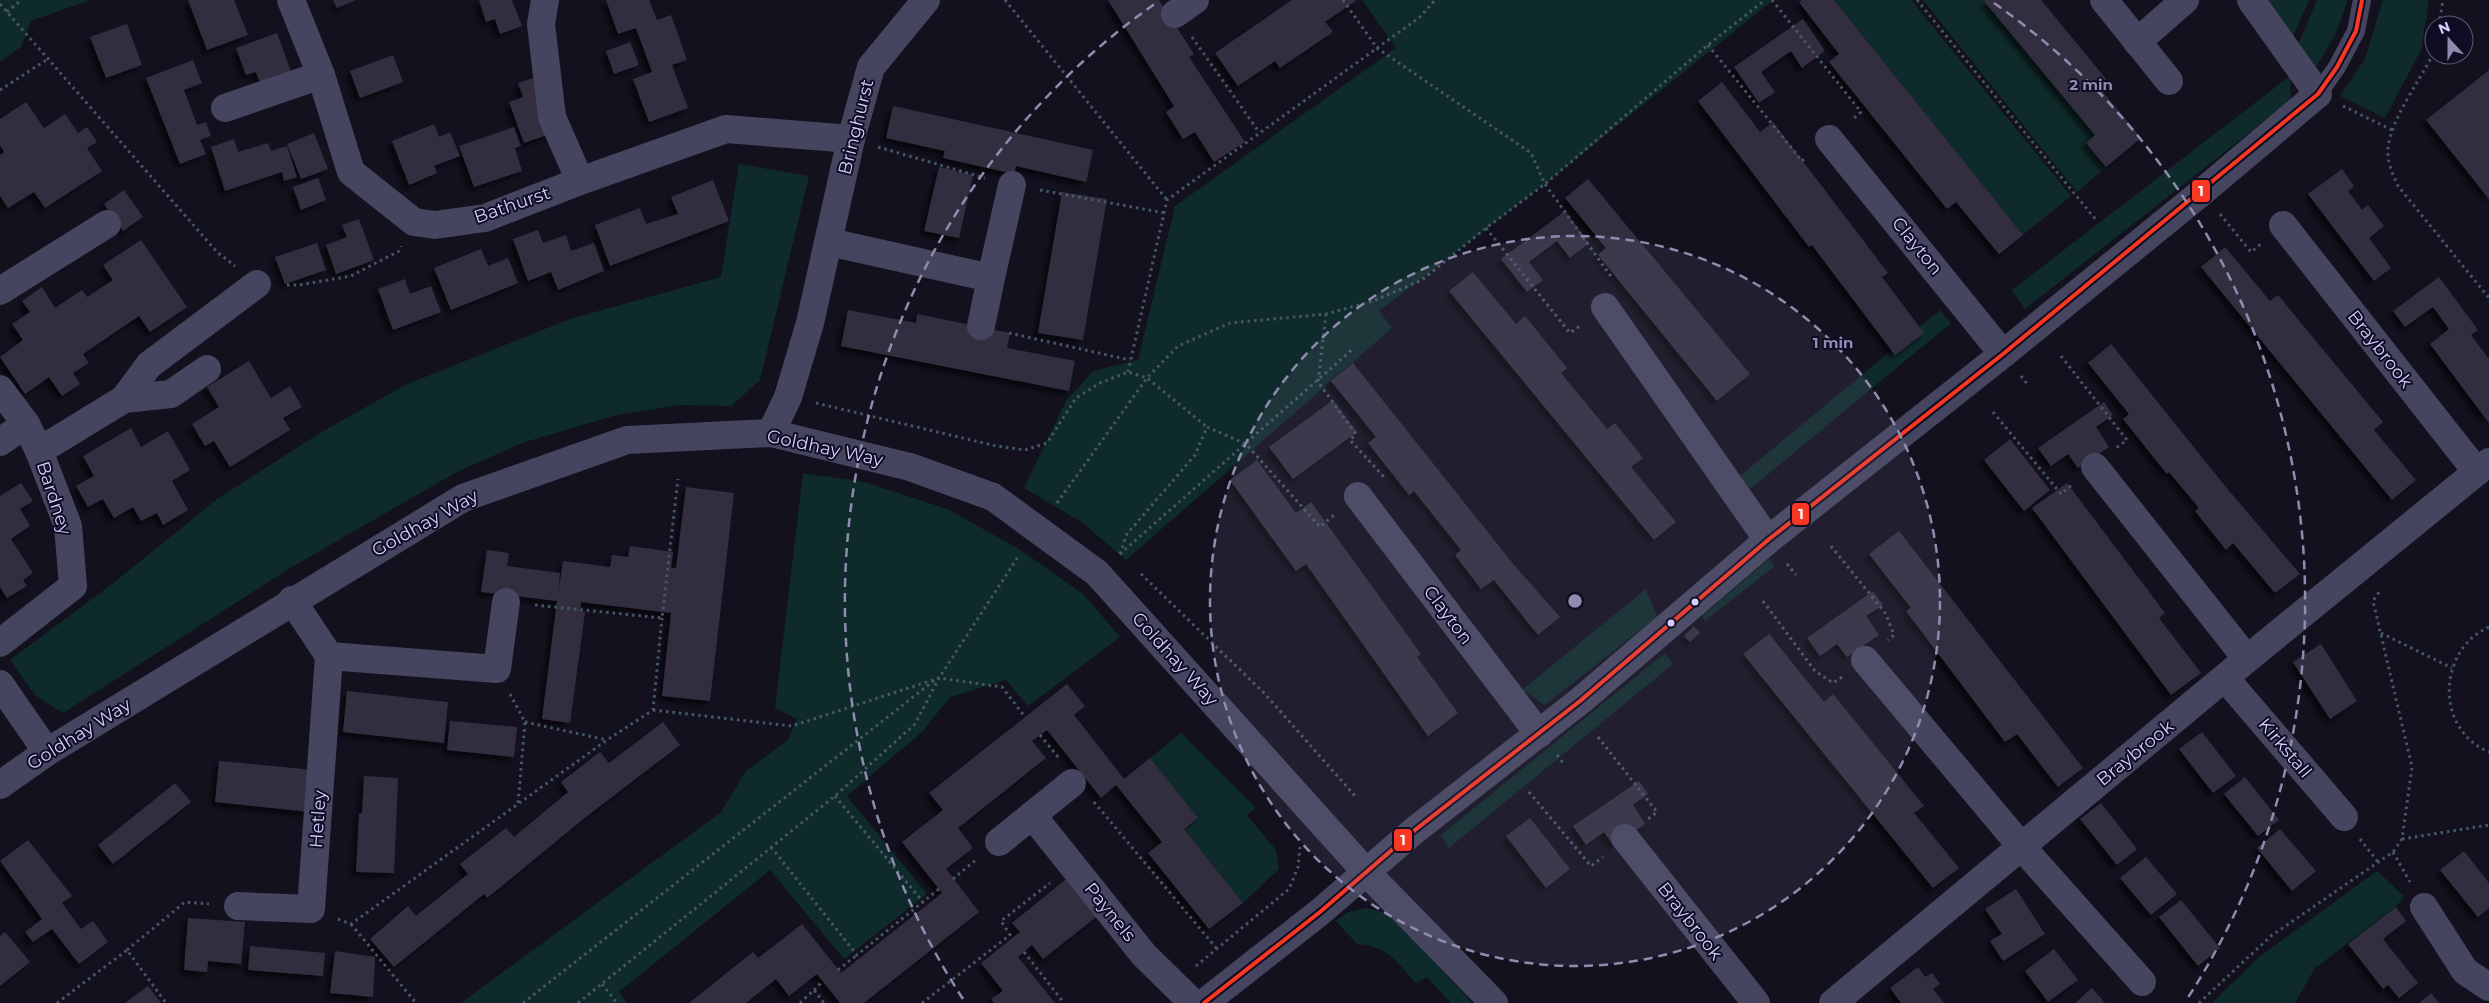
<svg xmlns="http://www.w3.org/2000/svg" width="2489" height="1003" font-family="Montserrat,sans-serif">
  <defs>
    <filter id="shadow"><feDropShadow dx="-4.5" dy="4.5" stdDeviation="2.5" flood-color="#0009"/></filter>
  </defs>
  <rect width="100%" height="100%" fill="#13111e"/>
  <g fill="#0f2a2a">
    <polygon points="0,0 90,0 31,21 21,47 0,62"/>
    <polygon points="1362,0 1773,0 1545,184 1379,311 1392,328 1126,560 1083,523 1024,488 1066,401 1093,371 1138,360 1175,206 1396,48"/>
    <polygon points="1834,0 1911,0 2071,196 2023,235"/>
    <polygon points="1923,0 1983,0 2095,135 2086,143 2106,167 2077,192"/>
    <polygon points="2266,0 2309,0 2291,41"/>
    <polygon points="2317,0 2348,0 2335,35 2316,67 2299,43"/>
    <polygon points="2383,0 2429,0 2421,50 2385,118 2340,96 2365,59"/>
    <polygon points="2290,76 2291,100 2025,309 2012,290"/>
    <polygon points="739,164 809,176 760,380 731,406 680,405 617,415 522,443 455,473 292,567 63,713 35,695 10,660 116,581 217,499 320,433 405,385 570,319 721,277"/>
    <polygon points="1940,310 1951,323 1750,489 1740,476"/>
    <polygon points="803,473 864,482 947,509 1019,549 1083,594 1120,637 1028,706 1006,680 950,697 923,731 847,796 927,894 844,959 770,870 619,992 627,1003 461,1003 721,812 746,771 787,741 797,719 775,708"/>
    <polygon points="1769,559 1775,566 1705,621 1702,616"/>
    <polygon points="1646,589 1657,617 1545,705 1522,690"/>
    <polygon points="1665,653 1673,664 1449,848 1441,835"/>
    <polygon points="1181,733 1256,808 1247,815 1276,850 1279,869 1243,903 1184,829 1198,818 1150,758"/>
    <polygon points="2377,871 2404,896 2396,907 2315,968 2295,1003 2212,1003 2259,957"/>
    <path d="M1367 908 1390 914 1472 1003H1451L1427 977 1416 983C1396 961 1387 946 1357 944L1336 921 1348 912Z"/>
  </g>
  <g fill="#312f40" filter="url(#shadow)">
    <polygon points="188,0 234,0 248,35 207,50"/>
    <polygon points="333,0 356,0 337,8"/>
    <polygon points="479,0 512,0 522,26 500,34 495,19 486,22"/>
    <polygon points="606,0 649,0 657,20 671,15 687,60 672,65 688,108 649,122 633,79 652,72 636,28 618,34"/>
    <polygon points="1108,0 1159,0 1194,54 1189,57 1245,142 1214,162 1195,132 1183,139 1166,112 1174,106"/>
    <polygon points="1292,0 1357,0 1325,22 1333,32 1280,68 1275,61 1238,86 1215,53"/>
    <polygon points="1802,0 1834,0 2023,235 1999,254 1956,202 1947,209 1829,62 1839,54 1799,2"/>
    <polygon points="1983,0 2041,0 2106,79 2098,86 2141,138 2106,167 2086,143 2095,135"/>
    <polygon points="1803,19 1825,51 1802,68 1791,51 1761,72 1775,92 1759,103 1734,67"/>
    <polygon points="127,24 142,65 106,78 90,37"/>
    <polygon points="277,33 293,77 262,89 256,72 246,75 236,48"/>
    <polygon points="630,42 639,65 614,74 606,51"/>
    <polygon points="393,55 403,82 360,98 350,71"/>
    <polygon points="193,60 202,83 184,90 197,125 206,122 211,136 200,140 206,154 180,164 146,78"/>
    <polygon points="2489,70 2489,199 2426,120"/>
    <polygon points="533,78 553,133 524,143 509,102 523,97 518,83"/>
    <polygon points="1722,82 1760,132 1773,122 1888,273 1882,277 1924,333 1895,355 1812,245 1809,247 1698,101"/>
    <polygon points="26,102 44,128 65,114 78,133 87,127 97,142 87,148 102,171 45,208 34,192 8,208 0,196 0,155 4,152 0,145 0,119"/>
    <polygon points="893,106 1093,150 1086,182 1016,166 1014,174 943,158 945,151 886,138"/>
    <polygon points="434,124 439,137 450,132 460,156 434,166 437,173 409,185 392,141"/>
    <polygon points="514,127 521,146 515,148 522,171 474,187 459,146"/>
    <polygon points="314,133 328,169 301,179 287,144"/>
    <polygon points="234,139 238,152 268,143 271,151 287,146 297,177 284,181 282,172 225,191 211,147"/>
    <polygon points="939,167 973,175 959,238 924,231"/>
    <polygon points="2342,169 2354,186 2348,191 2362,210 2368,205 2384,226 2369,238 2391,268 2374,281 2308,194"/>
    <polygon points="318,178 326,200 301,210 293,187"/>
    <polygon points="1588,179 1750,374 1717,401 1598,255 1606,248 1565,198"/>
    <polygon points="713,180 729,221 610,266 595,225 640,208 646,224 678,214 671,197"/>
    <polygon points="124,190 143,217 123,231 104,204"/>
    <polygon points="1062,192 1107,199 1083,340 1038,333"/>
    <polygon points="1565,211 1589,243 1570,258 1557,241 1529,262 1543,280 1527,292 1501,259"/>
    <polygon points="359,219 374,260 336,274 326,245 347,237 342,225"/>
    <polygon points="538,230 543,243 566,235 571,251 594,243 604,271 558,290 551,272 528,281 513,239"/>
    <polygon points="141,240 187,307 150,332 139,316 83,354 89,363 73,373 80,384 62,396 49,377 25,394 0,357 23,340 12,324 30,312 22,301 42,287 55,308 82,290 87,297 113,280 103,265"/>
    <polygon points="317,243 326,270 285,284 275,257"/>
    <polygon points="2225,247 2270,301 2278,295 2383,422 2374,430 2416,480 2392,500 2201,267"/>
    <polygon points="481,249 488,266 508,258 518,283 451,310 434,268"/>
    <polygon points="1473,272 1516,324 1525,316 1567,368 1561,373 1607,429 1615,423 1643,458 1631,467 1676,522 1654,540 1449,291"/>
    <polygon points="2439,277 2478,330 2471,335 2489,359 2489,423 2430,344 2449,329 2433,307 2405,327 2393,311"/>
    <polygon points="405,279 410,294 431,286 441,312 393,330 378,289"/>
    <polygon points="848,310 916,323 917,314 1010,333 1007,348 1075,361 1069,391 841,346"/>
    <polygon points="2111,344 2225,486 2300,574 2275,593 2233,543 2226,550 2195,511 2199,508 2169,472 2167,474 2123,419 2129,414 2088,363"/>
    <polygon points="249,361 271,398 290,386 302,407 283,418 290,430 230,467 214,441 205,446 192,424 219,407 207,387"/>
    <polygon points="1353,363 1514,565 1560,617 1538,635 1494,580 1481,589 1455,555 1461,550 1414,491 1409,495 1368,443 1376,437 1331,381"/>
    <polygon points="1333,400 1357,432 1293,479 1269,447"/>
    <polygon points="2104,402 2113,415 2096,427 2109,447 2078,468 2068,454 2051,466 2038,448"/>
    <polygon points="131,428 141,447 168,431 190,470 172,481 188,510 163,525 157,513 141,521 133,507 114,518 103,499 88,507 76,486 94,476 83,456"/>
    <polygon points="2010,439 2050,490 2024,511 1984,460"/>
    <polygon points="1257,460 1296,513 1311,502 1421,654 1417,657 1458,713 1428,736 1306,564 1296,571 1230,480"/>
    <polygon points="21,483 33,501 20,509 30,526 11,539 33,573 23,580 27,586 7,598 0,587 0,496"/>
    <polygon points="2067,483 2165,613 2159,618 2201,673 2171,695 2032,508"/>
    <polygon points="686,487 734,493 710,701 662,696 671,613 581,602 580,611 585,612 570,723 542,719 557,601 481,592 487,550 509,553 507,566 560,573 558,595 563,561 610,567 612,555 628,557 630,546 673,552 671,568 676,568"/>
    <polygon points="1899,531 2083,768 2058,787 2017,734 2005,742 1906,611 1911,608 1869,554"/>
    <polygon points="1873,591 1883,605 1866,616 1879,635 1847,657 1837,644 1820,656 1807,638"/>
    <polygon points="1694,626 1700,633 1690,642 1684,636"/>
    <polygon points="1769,634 1824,702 1833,694 1924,806 1914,813 1959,868 1933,888 1743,654"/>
    <polygon points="2321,644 2357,701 2330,719 2293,662"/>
    <polygon points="1067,684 1085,706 1074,715 1124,779 1150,758 1198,818 1184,829 1243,903 1209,929 1148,853 1162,842 1116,785 1101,798 1047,730 1032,741 1046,758 958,828 973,848 946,869 979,912 864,1003 840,1003 817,974 789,996 776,979 746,1003 689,1003 753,952 758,958 802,924 841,973 942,893 902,842 943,810 929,793"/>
    <polygon points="347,691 448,702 444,743 343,732"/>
    <polygon points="450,721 517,727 514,757 447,750"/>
    <polygon points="663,722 680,745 587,816 487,898 484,894 394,967 370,939 408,906 416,916 468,874 460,864 506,828 514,837 568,792 561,782 600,752 609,763"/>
    <polygon points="2202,732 2236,776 2213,793 2179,749"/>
    <polygon points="219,761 314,770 310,812 215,802"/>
    <polygon points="364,776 398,778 394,873 356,872 359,813 362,813"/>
    <polygon points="2245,777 2279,820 2258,836 2224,794"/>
    <polygon points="1639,781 1648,794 1633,805 1645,824 1614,846 1604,832 1586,845 1573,826"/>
    <polygon points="175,783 191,802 113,864 98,845"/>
    <polygon points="2101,803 2137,849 2117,865 2080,819"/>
    <polygon points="1530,818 1570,869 1546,888 1506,836"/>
    <polygon points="2280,829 2316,871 2292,891 2257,848"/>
    <polygon points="28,840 72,896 62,903 81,929 93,921 108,942 79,964 52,929 33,942 25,932 42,919 0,861"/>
    <polygon points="2464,851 2489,883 2489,908 2478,917 2440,870"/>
    <polygon points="2146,857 2177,894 2151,915 2120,878"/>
    <polygon points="1070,876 1100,914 1043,959 1032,945 1018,957 1055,1003 994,1003 991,999 1003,991 981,963 1020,932 1012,923"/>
    <polygon points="2016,889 2045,934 2003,961 1990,941 2002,934 1985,909"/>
    <polygon points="2181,900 2220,948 2198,966 2159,917"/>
    <polygon points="2396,907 2406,921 2383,939 2418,983 2399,998 2388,985 2383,989 2348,944"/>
    <polygon points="188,918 245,922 241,964 208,961 207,972 184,970"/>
    <polygon points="5,932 30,962 0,986 0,936"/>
    <polygon points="250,946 325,953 323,976 248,970"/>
    <polygon points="2054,949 2078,980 2048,1002 2025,971"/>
    <polygon points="335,951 375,957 373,997 330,993"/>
    <polygon points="1918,967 1925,977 1932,973 1940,984 1933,989 1944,1003 1901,1003 1890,988"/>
    <polygon points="148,986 161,1003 125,1003"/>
    <polygon points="2092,988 2105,1003 2075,1003"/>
    <polygon points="2431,993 2439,1003 2419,1003"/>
  </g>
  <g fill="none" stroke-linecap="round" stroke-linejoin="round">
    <g stroke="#465867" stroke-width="3" stroke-dasharray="2.5 4" stroke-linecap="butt">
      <polyline points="1005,0 1167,200"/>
      <polyline points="1343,0 1377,48 1531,153 1545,184 1612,278"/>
      <polyline points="1772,0 1861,112 1852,120"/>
      <polyline points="1917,0 2096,220"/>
      <polyline points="0,4 217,252 235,266"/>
      <polyline points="7,12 21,0"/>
      <polyline points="2439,25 2443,0"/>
      <polyline points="1192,37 1259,132"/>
      <polyline points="1708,45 1802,161 1806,157"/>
      <path d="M2434 47 2431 58C2418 83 2390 121 2388 149 2387 162 2393 175 2398 186L2489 298"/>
      <polyline points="0,90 48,59"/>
      <polyline points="2343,106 2392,130"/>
      <polyline points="878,147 985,178"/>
      <polyline points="1040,190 1165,213"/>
      <polyline points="2220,214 2251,252 2262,243"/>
      <polyline points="1486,228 1570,333 1581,325"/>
      <polyline points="287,285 299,285 351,276 399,251 401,246"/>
      <polyline points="1326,314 1318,382 1356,434 1350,440 1384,477 1382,478"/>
      <polyline points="1009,333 1130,360"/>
      <polyline points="2061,356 2127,440 2116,448"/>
      <polyline points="1128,372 1167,200 1420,17 1435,0"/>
      <polyline points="2021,376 2027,384"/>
      <polyline points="816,403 996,446 1025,450 1047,443 1076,398 1100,383 1128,372 1147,378 1207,427"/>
      <polyline points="1993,412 2061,494 2073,484"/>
      <polyline points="1057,503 1147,378 1178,346 1230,323 1326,314 1373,301 1422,280 1486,228 1545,184 1708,45 1765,0"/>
      <polyline points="1831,546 1886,614 1894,635 1888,640"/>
      <polyline points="1120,554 1127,534 1195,455 1207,427 1246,444 1320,527 1335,514"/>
      <polyline points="1120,554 1354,348"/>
      <polyline points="1787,564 1796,575"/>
      <polyline points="1141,574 1265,694 1355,796"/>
      <polyline points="1763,601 1815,671 1833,683 1842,677"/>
      <polyline points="535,605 662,618 678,479"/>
      <path d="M2489 627C2437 650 2435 730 2489 752"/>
      <polyline points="2381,633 2452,668"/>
      <polyline points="510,694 525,722 518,804"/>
      <polyline points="653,710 792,726 939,678 1002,687 1025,717"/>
      <polyline points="525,722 607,740"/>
      <polyline points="1040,735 1059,758"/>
      <polyline points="1598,737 1657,812 1648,819"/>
      <polyline points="1557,755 1564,764"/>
      <polyline points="1529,792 1591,866 1603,857"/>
      <polyline points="835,796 923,902"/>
      <polyline points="1094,802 1217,949"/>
      <polyline points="2360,839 2378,862"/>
      <polyline points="2402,839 2489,825"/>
      <polyline points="771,847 857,955 939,889"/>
      <polyline points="2393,852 2410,882"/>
      <polyline points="953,879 977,859"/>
      <polyline points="338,919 351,924 607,740 653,710 662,618"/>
      <polyline points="351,924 416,1003"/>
      <polyline points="127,950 185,902 209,904"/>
      <polyline points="1024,952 1064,1003"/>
      <polyline points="1196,966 1289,889 1298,867 1300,847"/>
      <polyline points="838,970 857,955"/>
      <polyline points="602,984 617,1003"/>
      <polyline points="814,990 823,981"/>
      <polyline points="57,1003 127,950 166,1003"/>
      <polyline points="523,1003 936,679"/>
      <polyline points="578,1003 835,796 915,724 939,678 1018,557"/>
      <polyline points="800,1003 814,990 824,1003"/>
      <polyline points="922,1003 1010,935 1001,921 1050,883"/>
      <polyline points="2199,1003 2271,936 2393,852 2402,839 2412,767 2373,601 2379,592"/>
    </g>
    <polyline stroke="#45455f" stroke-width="18" points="2318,94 2337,67 2356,31 2362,0"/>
    <g stroke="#45455f" stroke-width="28">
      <polyline points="291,0 321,75 351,172 414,222 435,225 485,218 580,181 726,129 851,139"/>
      <polyline points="545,0 541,24 552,117 580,181"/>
      <polyline points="2104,0 2169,81"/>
      <polyline points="1175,14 1195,0"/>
      <polyline points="2137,42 2185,0"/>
      <polyline points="225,108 321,75"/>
      <polyline points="1829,139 2003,354"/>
      <polyline points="2283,225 2477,472"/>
      <polyline points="829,242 991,278 1012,185"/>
      <polyline points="0,291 107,224"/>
      <polyline points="1605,307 1768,540"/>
      <polyline points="981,326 991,278"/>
      <polyline points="0,389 26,424 39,451 68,526 73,586 0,643"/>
      <polyline points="124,399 149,365 257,284"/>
      <polyline points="771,433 788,397 810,323 851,139 871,67 926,0"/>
      <polyline points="0,442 26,424"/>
      <polyline points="39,451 124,399 171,394 207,369"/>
      <polyline points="2095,467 2247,659"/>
      <polyline points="1358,496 1539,734"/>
      <polyline points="329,656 497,669 506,602"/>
      <polyline points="1865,660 2021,846 2142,982"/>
      <polyline points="2225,678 2344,817"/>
      <polyline points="0,684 47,752"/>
      <polyline points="1032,815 1144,955 1193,1003"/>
      <polyline points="1625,838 1756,1003"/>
      <polyline points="999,842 1072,783"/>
      <polyline points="238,906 311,909 329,656 292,600"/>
      <polyline points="2424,907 2465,971 2489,987"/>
      <polyline points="1204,1003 1320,912 1415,830 1580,701 1768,540 2003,354 2202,192 2318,94 2251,0"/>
      <polyline points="1833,1003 2247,659 2489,462"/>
    </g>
    <polyline stroke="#45455f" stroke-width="28" points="0,785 47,752 463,498 627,440 771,433 910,467 993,497 1097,573 1367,873 1494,1003"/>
    <defs>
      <polyline id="bus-1" points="1204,1003 1320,912 1415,830 1580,701 1768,540 2003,354 2318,94 2337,67 2356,31 2362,0"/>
    </defs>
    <use href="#bus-1" stroke="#0f0c23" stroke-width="8"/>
    <use href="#bus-1" stroke="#fa3722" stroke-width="4"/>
  </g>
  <circle cx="1575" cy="601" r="365" fill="#8f8cb0" fill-opacity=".12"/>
  <g fill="none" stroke="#8f8cb0" stroke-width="2.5" stroke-dasharray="9 6">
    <circle cx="1575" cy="601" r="365"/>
    <path d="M963 999A730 730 0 0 1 1156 3M1994 3A730 730 0 0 1 2187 999"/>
  </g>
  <g fill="#d2ceff" stroke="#0f0c23" stroke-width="2">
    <circle cx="1695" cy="602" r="4.5"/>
    <circle cx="1671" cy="623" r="4.5"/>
  </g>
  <g text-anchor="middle" stroke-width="4" stroke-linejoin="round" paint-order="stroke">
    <g font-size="18" fill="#d2ceff" stroke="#0f0c23">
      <text transform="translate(856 127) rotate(-76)" y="6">Bringhurst</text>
      <text transform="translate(512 205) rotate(-19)" y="6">Bathurst</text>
      <text transform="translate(1917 246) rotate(51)" y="6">Clayton</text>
      <text transform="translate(2380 349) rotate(52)" y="6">Braybrook</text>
      <text transform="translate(825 448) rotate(12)" y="6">Goldhay Way</text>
      <text transform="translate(54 498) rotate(72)" y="6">Bardney</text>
      <text transform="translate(425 523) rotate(-29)" y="6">Goldhay Way</text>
      <text transform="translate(1448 615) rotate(53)" y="6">Clayton</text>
      <text transform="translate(1175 659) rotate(48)" y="6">Goldhay Way</text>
      <text transform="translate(79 734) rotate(-32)" y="6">Goldhay Way</text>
      <text transform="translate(2285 748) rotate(50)" y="6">Kirkstall</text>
      <text transform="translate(2135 753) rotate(-39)" y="6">Braybrook</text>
      <text transform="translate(318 819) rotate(-86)" y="6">Hetley</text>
      <text transform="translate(1110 912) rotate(51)" y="6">Paynels</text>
      <text transform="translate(1690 921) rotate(52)" y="6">Braybrook</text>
    </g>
  </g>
  <circle cx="1575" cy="601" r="8" fill="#8f8cb0" stroke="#0f0c23" stroke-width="2.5"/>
  <g font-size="15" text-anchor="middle" font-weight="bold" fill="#8f8cb0" stroke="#0f0c23" stroke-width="4" stroke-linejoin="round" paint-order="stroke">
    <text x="2091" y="90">2 min</text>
    <text x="1833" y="348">1 min</text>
  </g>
  <g stroke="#0f0c23" stroke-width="2">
    <rect x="2191" y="179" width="20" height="24" rx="5" fill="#fa3722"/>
    <rect x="1791" y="502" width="19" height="24" rx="5" fill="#fa3722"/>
    <rect x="1393" y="828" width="20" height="24" rx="5" fill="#fa3722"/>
  </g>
  <g font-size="14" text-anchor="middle" font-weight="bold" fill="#fff">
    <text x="2201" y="196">1</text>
    <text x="1801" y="519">1</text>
    <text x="1403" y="845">1</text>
  </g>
  <g transform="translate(2449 40) rotate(339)"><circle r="24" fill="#0f0c23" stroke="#5d5a7b"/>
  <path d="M0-4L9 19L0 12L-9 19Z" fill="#8f8cb0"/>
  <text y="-8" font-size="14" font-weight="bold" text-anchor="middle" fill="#d2ceff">N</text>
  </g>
</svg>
